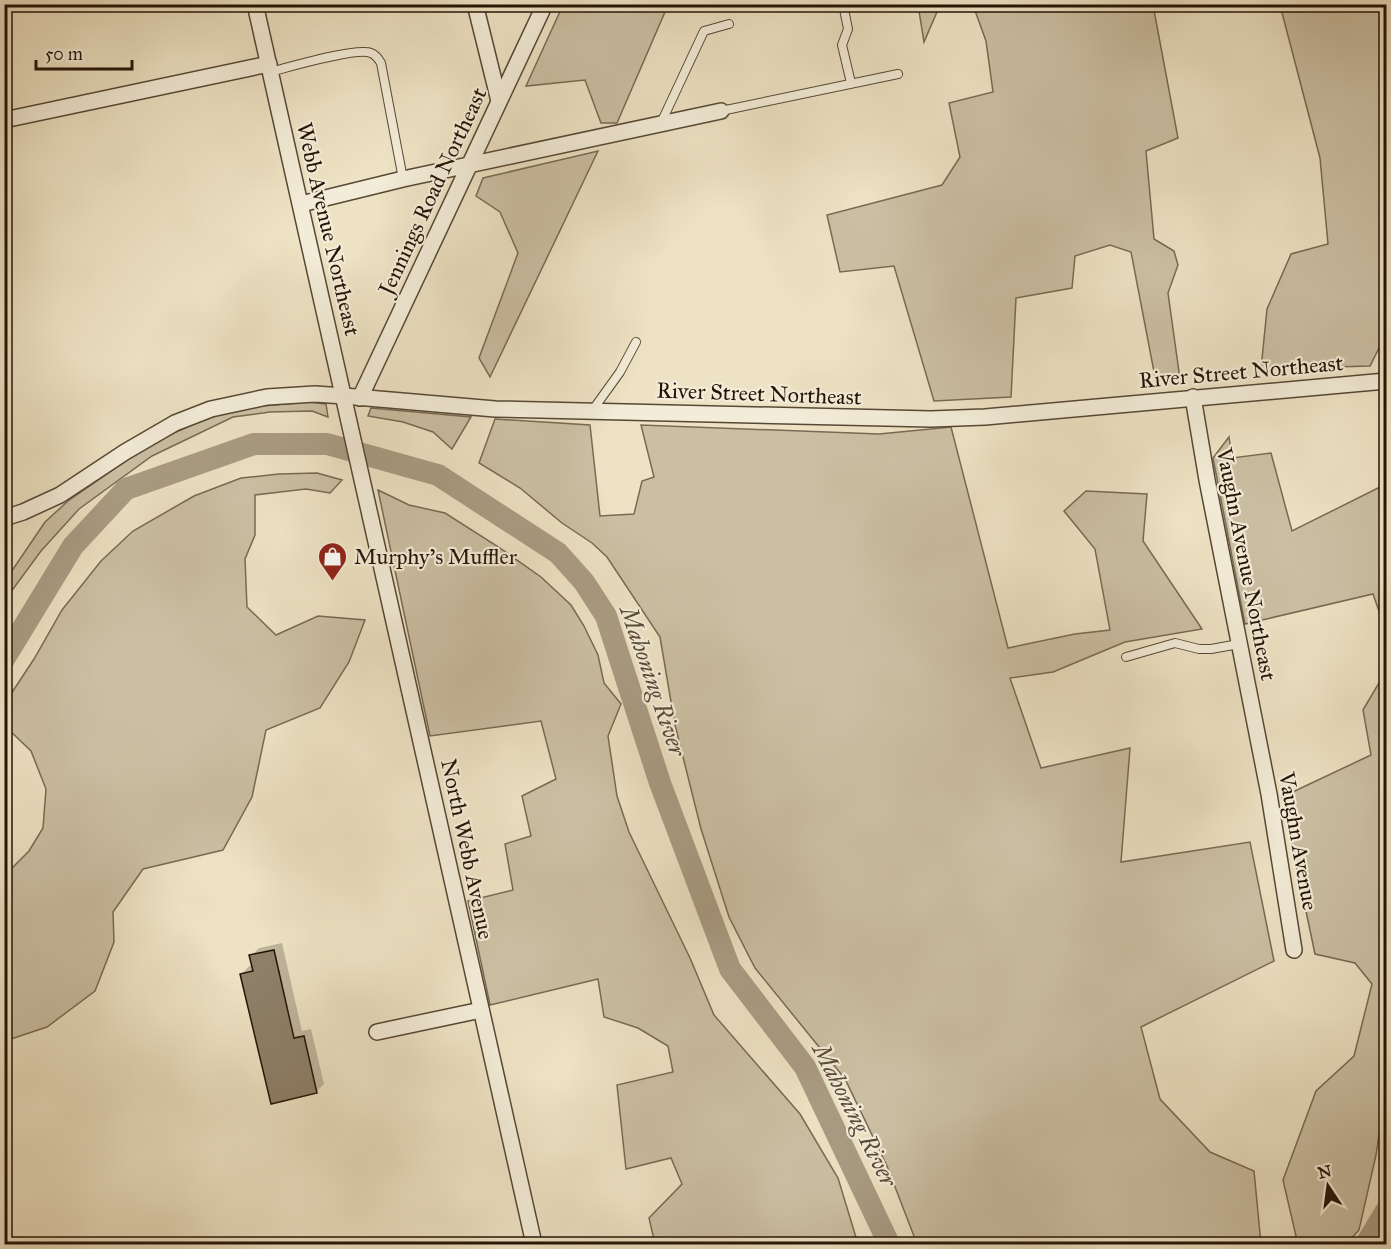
<svg xmlns="http://www.w3.org/2000/svg" width="1391" height="1249" font-family="'IM FELL Great Primer',serif">
  <rect width="100%" height="100%" fill="#ede2c3"/>
  <filter id="stains"><feTurbulence type="fractalNoise" baseFrequency=".00333" numOctaves="4"/><feColorMatrix values="0 0 0 0 .2 0 0 0 0 .09 0 0 0 0 .02 0 0 0 .5 -.17"/></filter>
  <radialGradient id="worn" r=".72"><stop offset=".6" stop-color="#630" stop-opacity="0"/><stop offset="1" stop-color="#630" stop-opacity=".3"/></radialGradient>
  <g fill="#cbbfa3" stroke="#786a54" stroke-width="1.5">
    <polygon points="563,5 668,5 617,123 601,123 585,80 526,86"/>
    <polygon points="918,5 940,5 924,42"/>
    <polygon points="973,5 1153,5 1178,138 1146,151 1154,239 1174,251 1178,265 1168,293 1180,379 1155,377 1131,252 1110,245 1075,256 1072,288 1016,298 1011,397 934,401 894,266 840,272 827,215 942,185 960,157 949,103 993,92 986,41"/>
    <polygon points="1280,5 1376,5 1379,11 1386,13 1386,334 1370,366 1261,369 1267,309 1291,254 1328,244 1320,158"/>
    <polygon points="598,151 490,377 479,358 518,253 500,212 476,196 483,178"/>
    <polygon points="308,402 326,404 328,417 312,411 270,412 233,417 152,456 79,509 41,551 5,600 5,581 45,522 68,501 153,442 208,418 239,408"/>
    <polygon points="371,408 471,417 452,449 433,432 403,422 368,416"/>
    <polygon points="495,419 590,425 600,516 634,514 642,481 654,477 641,425 879,434 951,427 1008,648 1075,634 1110,630 1095,549 1064,511 1086,491 1147,494 1143,541 1202,629 1125,642 1053,672 1010,678 1041,768 1130,748 1121,862 1250,842 1274,961 1141,1027 1160,1099 1210,1152 1254,1171 1261,1244 917,1244 887,1166 845,1079 755,968 729,917 701,829 675,725 660,637 607,557 592,543 562,523 520,488 479,463"/>
    <polygon points="1229,437 1232,458 1271,453 1292,531 1386,484 1386,631 1373,594 1245,624 1213,458"/>
    <polygon points="317,473 342,480 330,493 306,489 255,495 255,535 245,559 247,607 276,635 318,616 365,620 349,662 320,708 266,730 252,797 223,850 143,869 113,912 114,942 95,991 47,1027 5,1041 5,875 29,851 43,828 46,789 31,751 5,726 5,703 34,659 62,610 101,561 133,531 194,496 241,478 279,474"/>
    <polygon points="378,490 409,505 445,513 497,546 541,577 571,605 584,626 598,655 604,683 621,704 608,736 617,796 629,832 690,958 714,1015 800,1114 838,1178 858,1244 655,1244 649,1218 682,1184 671,1158 626,1169 617,1085 673,1072 668,1046 638,1028 604,1017 598,979 490,1005 468,901 513,890 505,844 531,836 522,796 556,779 541,721 430,736"/>
    <polygon points="1386,671 1386,1088 1376,1155 1359,1230 1346,1244 1290,1244 1296,1236 1283,1180 1316,1091 1354,1056 1372,984 1355,963 1315,954 1282,797 1371,755 1363,710"/>
  </g>
  <polygon fill="#0003" points="282,943 302,1031 311,1029 324,1084 316,1092 241,975 249,966 253,966 251,956 259,948"/>
  <g fill="none" stroke-linecap="round" stroke-linejoin="round">
    <g stroke="#a99c83" stroke-width="22">
      <polyline points="4,659 73,546 126,489 254,444 327,444 438,475 558,553 584,582 606,616 660,783 730,969 805,1067 889,1244"/>
      <polyline points="1366,1244 1386,1211"/>
    </g>
  </g>
  <polygon fill="#8d7f68" stroke="#241406" stroke-width="1.5" points="274,950 294,1038 304,1036 317,1093 271,1104 240,974 253,971 249,955"/>
  <g fill="none" stroke-linecap="round" stroke-linejoin="round">
    <defs>
      <g id="service">
        <polyline points="843,4 848,29 842,45 851,83"/>
        <path d="M270 72C289 67 357 47 371 53 376 55 378 58 381 63L403 179"/>
        <polyline points="721,111 898,74"/>
        <polyline points="661,123 704,31 729,24"/>
        <polyline points="592,411 620,372 636,342"/>
        <polyline points="1126,657 1175,643 1199,649 1211,649 1239,644"/>
      </g>
      <g id="minor">
        <polyline points="255,4 534,1244"/>
        <polyline points="475,4 499,101"/>
        <polyline points="4,120 269,64"/>
        <polyline points="301,204 403,179 721,111"/>
        <polyline points="1193,397 1207,480 1269,794 1294,950"/>
        <polyline points="360,398 545,4"/>
        <polyline points="4,518 23,512 60,495 125,452 175,423 211,409 267,397 315,394 344,396 495,409 931,419 985,417 1386,381"/>
        <polyline points="377,1032 481,1010"/>
      </g>
    </defs>
    <use href="#service" stroke="#564835" stroke-width="10"/>
    <use href="#minor" stroke="#564835" stroke-width="18"/>
    <use href="#service" stroke="#f3ecd8" stroke-width="8"/>
    <use href="#minor" stroke="#f3ecd8" stroke-width="15"/>
  </g>
  <defs>
    <symbol id="shop-pin" viewBox="-11 -11 22 30"><path d="M0 17L-7.5 6A9.5 9.5 0 1 1 7.5 6Z" fill="#8f2418" stroke="#f3ecd8"/><path d="M-5-2.5h2.3a2.7 3.5 0 0 1 5.4 0H5L5.5 6h-11ZM-1.5-2.5h3a1.5 2.3 0 0 0-3 0Z" fill="#fff"/></symbol>
  </defs>
  <g fill-rule="evenodd">
    <use href="#shop-pin" x="316" y="540" width="33" height="45"/>
  </g>
  <g text-anchor="middle" stroke-width="4.5" stroke-linejoin="round" paint-order="stroke">
    <g font-size="22" fill="#241406" stroke="#f3ecd8">
      <text transform="translate(432 191) rotate(-65)" y="8">Jennings Road Northeast</text>
      <text transform="translate(329 229) rotate(77)" y="8">Webb Avenue Northeast</text>
      <text transform="translate(1241 371) rotate(-5)" y="8">River Street Northeast</text>
      <text transform="translate(759 393) rotate(2)" y="8">River Street Northeast</text>
      <text transform="translate(1247 564) rotate(79)" y="8">Vaughn Avenue Northeast</text>
      <text transform="translate(1299 841) rotate(80)" y="8">Vaughn Avenue</text>
      <text transform="translate(468 849) rotate(78)" y="8">North Webb Avenue</text>
    </g>
    <g font-size="22" fill="#241406" stroke="#f3ecd8" text-anchor="start">
      <text x="354" y="564">Murphy's Muffler</text>
    </g>
    <g font-size="24" font-style="italic" fill="#594a38" stroke="#f3ecd8">
      <text transform="translate(653 681) rotate(71)" y="8">Mahoning River</text>
      <text transform="translate(855 1115) rotate(63)" y="8">Mahoning River</text>
    </g>
  </g>
  <rect width="1391" height="1249" fill="none" stroke="#ede2c3" stroke-width="24"/>
  <rect x="6" y="6" width="1379" height="1237" fill="none" stroke="#241406" stroke-width="3"/>
  <rect x="12" y="12" width="1367" height="1225" fill="none" stroke="#241406" stroke-width="1.5"/>
  <g transform="translate(1328 1186) rotate(347)" stroke="#f3ecd8" stroke-width="4.5" paint-order="stroke">
  <path d="M0-4.5L10 22L0 15L-10 22Z" fill="#241406"/>
  <text y="-9" font-size="16" font-weight="bold" text-anchor="middle" fill="#241406">N</text>
  </g>
  <path d="M36 60v9h96v-9" fill="none" stroke="#241406" stroke-width="3"/>
  <text x="45" y="60" font-size="18" fill="#241406" stroke="#f3ecd8" stroke-width="4.5" paint-order="stroke">50 m</text>
  <rect width="100%" height="100%" filter="url(#stains)"/>
  <rect width="100%" height="100%" fill="url(#worn)"/>
</svg>
